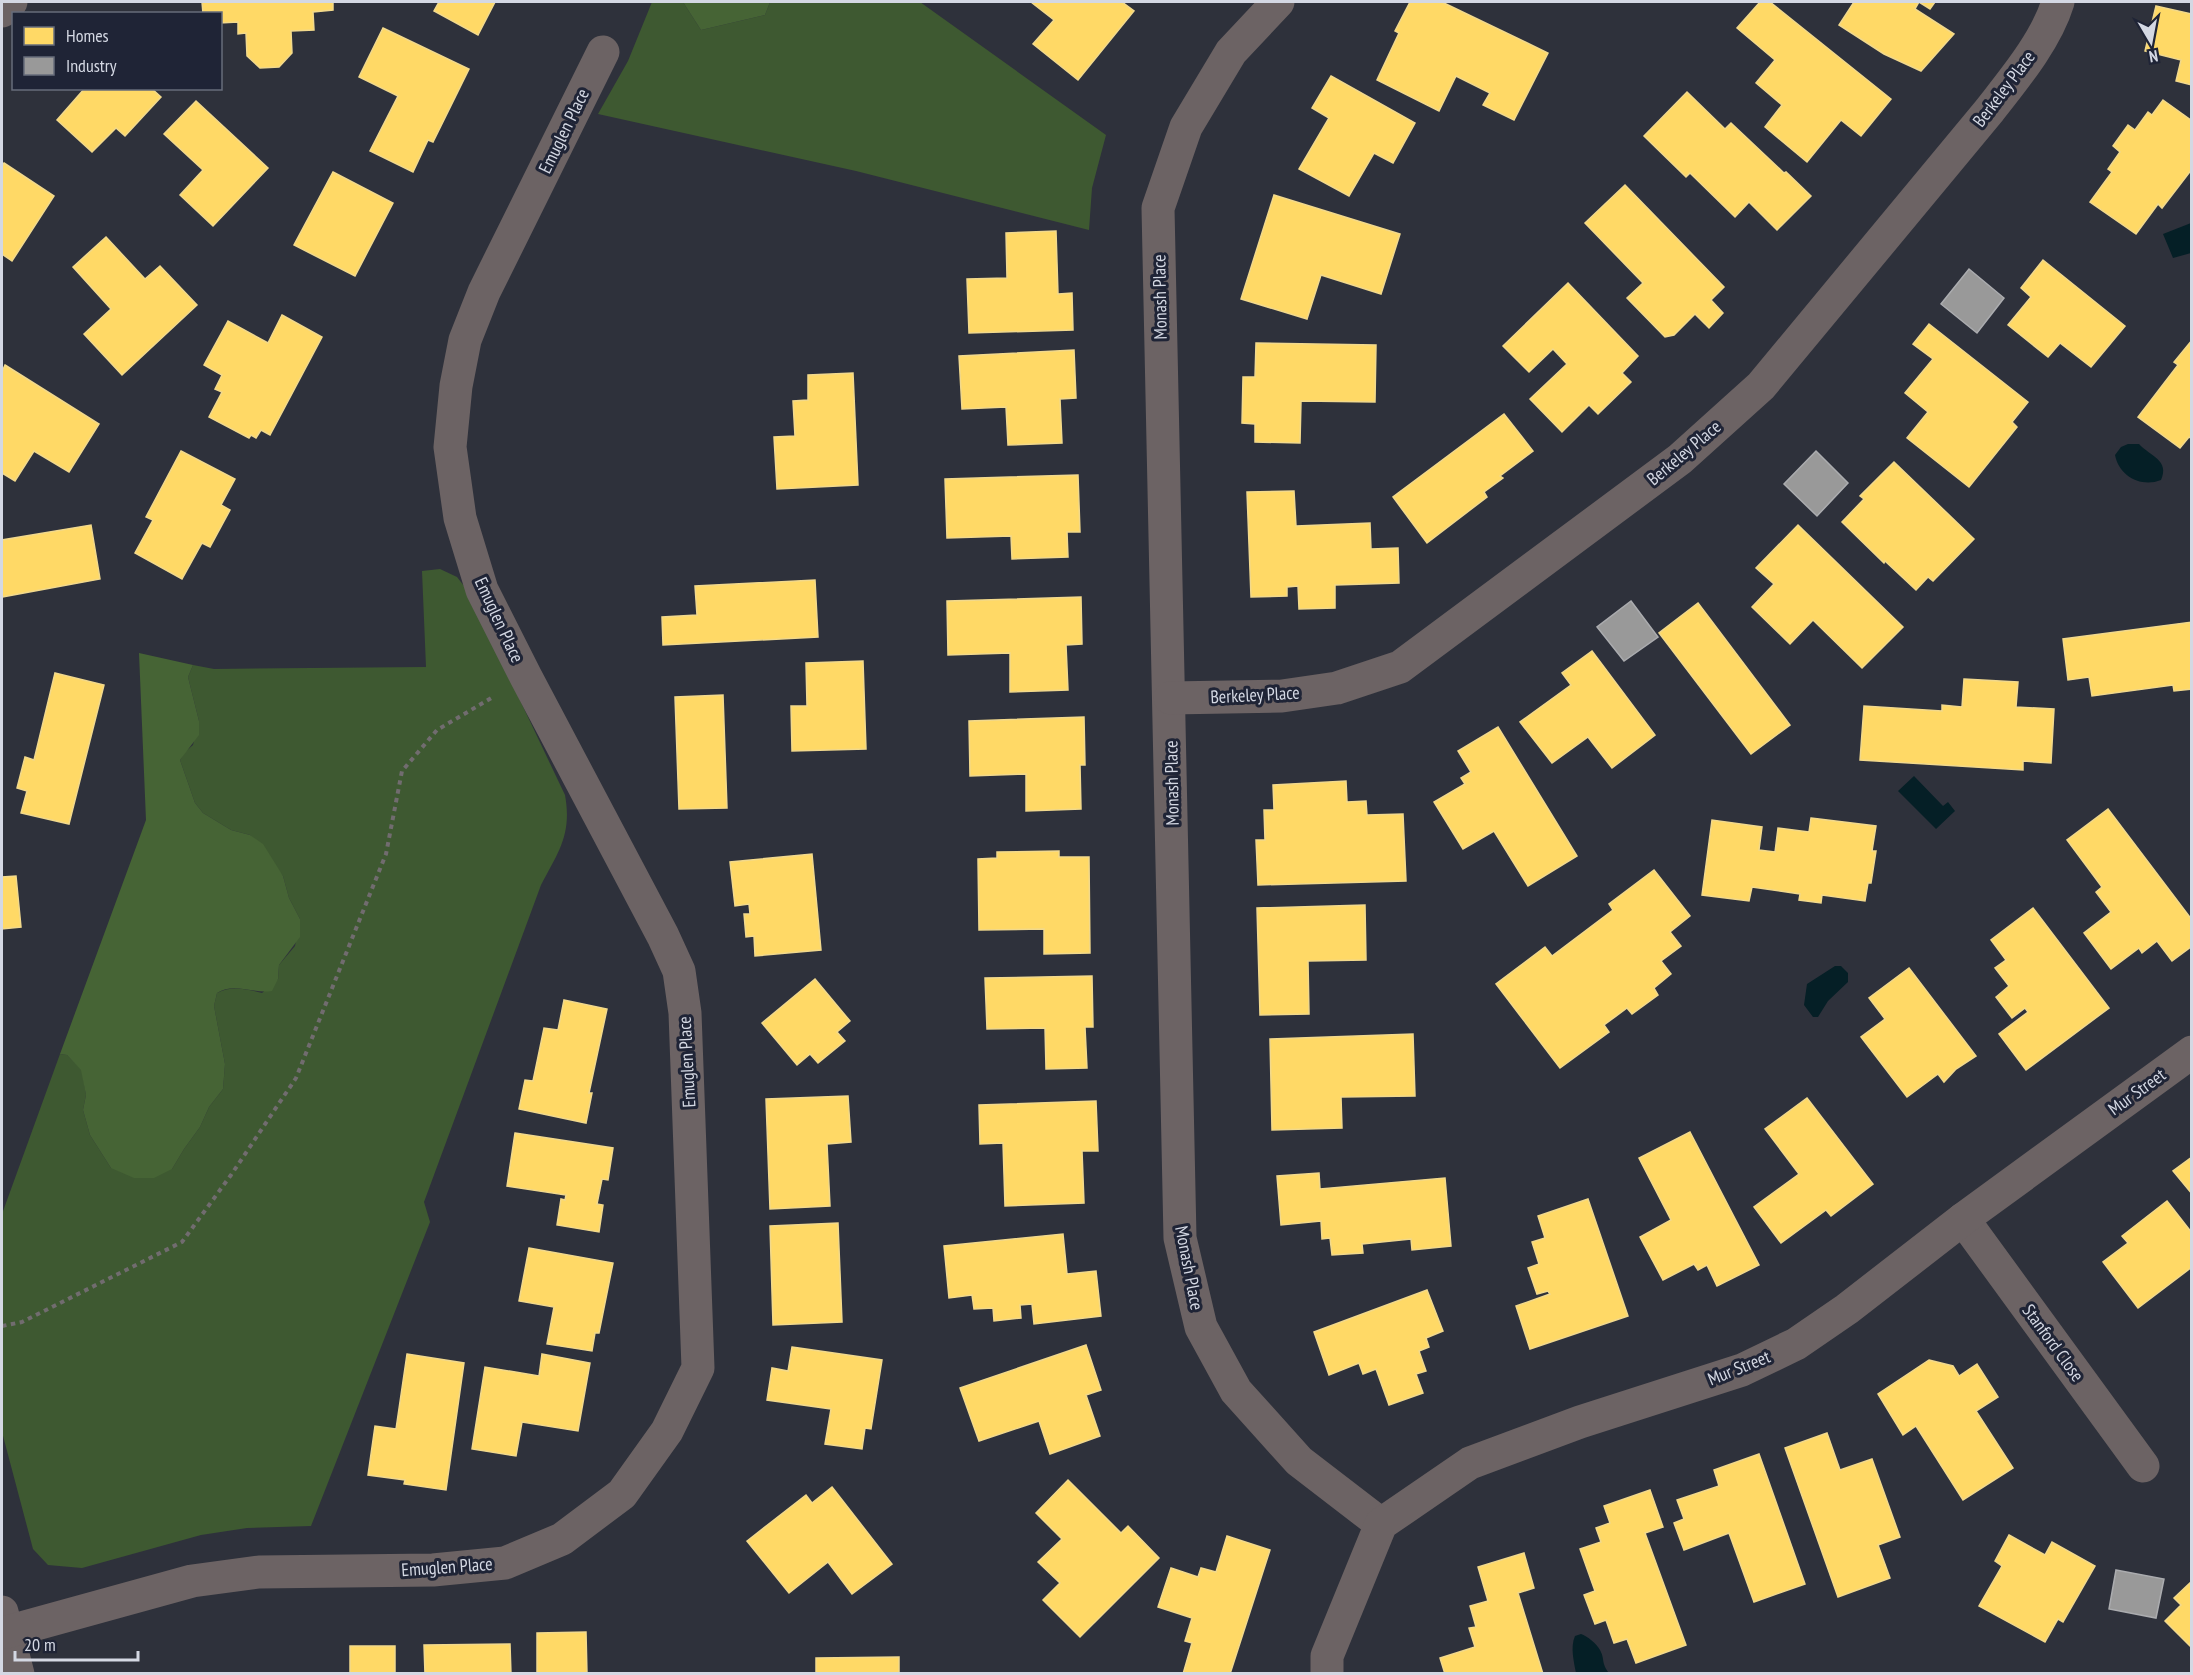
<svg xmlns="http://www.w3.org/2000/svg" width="2193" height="1675" font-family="'PT Sans Narrow',sans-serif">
  <rect width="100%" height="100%" fill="#2e313b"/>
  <g fill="#3e5931">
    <polygon points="652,2 683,2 701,30 765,15 770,2 920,2 1106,135 1092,188 1089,230 856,171 598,114 628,61"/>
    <path d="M440 569 457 577 468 591 565 795C572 834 559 851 541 885L424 1202 430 1222 311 1526 247 1528 201 1535 82 1568 48 1565 33 1549 2 1432V1214L60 1054 67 1055 82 1070 86 1095 83 1110 90 1135 111 1168 172 1169 184 1149 200 1127 209 1107 223 1089 225 1064 214 1006 217 993C231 985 247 989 262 993L278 979 279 965 295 946 300 919 289 898 283 876 250 835 231 830 203 813 195 803 180 760 185 752 193 745 199 721 188 677 193 665 214 669 426 667 422 571Z"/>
  </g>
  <g fill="#466435">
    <polygon points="683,2 770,2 765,15 701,30"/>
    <path d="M139 653 193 665 188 677 199 721V735L180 760 195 803 203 813 231 830 250 835 263 844 283 876 289 898 300 919V937L279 965 278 979 272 991C253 994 234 982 217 993L214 1006 225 1064 223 1089 209 1107 200 1127 184 1149 172 1169 154 1178H134L111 1168 90 1135 83 1110 86 1095 81 1070 67 1055 60 1054 146 820Z"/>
  </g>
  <g fill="#051f26">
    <polygon points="2191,223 2191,253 2173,258 2163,234"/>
    <path d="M2128 444H2139C2150 456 2170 460 2161 480 2141 488 2119 476 2115 455L2121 447Z"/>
    <polygon points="1914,776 1943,806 1948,802 1955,811 1936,829 1898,791"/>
    <polygon points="1835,966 1841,966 1848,973 1848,982 1828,1001 1818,1017 1813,1017 1804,1005 1807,984"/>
    <path d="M1581 1634C1587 1636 1597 1644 1600 1650 1605 1659 1601 1663 1609 1673H1576C1574 1662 1570 1647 1575 1636Z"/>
  </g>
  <g fill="#ffd966" stroke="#f2d98c" stroke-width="1.5">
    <polygon points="202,2 333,2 333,10 313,12 314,30 291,31 292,53 279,67 260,68 247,56 246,33 238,34 238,22 220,23 220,14 203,14"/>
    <polygon points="439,2 495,2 478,35 434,11"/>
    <polygon points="1031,2 1122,2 1134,11 1078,80 1033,44 1054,20"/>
    <polygon points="1410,2 1442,2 1548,53 1514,120 1483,105 1490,93 1456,76 1439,111 1377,80 1399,33 1395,31"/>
    <polygon points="1760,2 1770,2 1891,99 1861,136 1841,120 1807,162 1765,127 1782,105 1756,83 1775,60 1737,28"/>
    <polygon points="1854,2 1935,2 1930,9 1919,2 1915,9 1954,34 1921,71 1884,54 1839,25"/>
    <polygon points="2156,6 2192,14 2192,85 2176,81 2181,60 2145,51"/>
    <polygon points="383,28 469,69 433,142 428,140 413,172 370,151 398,96 359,77"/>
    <polygon points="1331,76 1415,123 1393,163 1374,153 1349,196 1299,169 1329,118 1312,108"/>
    <polygon points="85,88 151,88 161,97 125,136 116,128 92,152 57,120"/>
    <polygon points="1687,92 1725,129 1731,123 1784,173 1786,172 1811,196 1777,230 1749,202 1735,217 1690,173 1686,177 1644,136"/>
    <polygon points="2163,100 2192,121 2192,169 2162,208 2158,204 2136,234 2090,202 2112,172 2108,169 2120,152 2113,146 2128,125 2135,130 2148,112 2152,115"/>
    <polygon points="196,101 268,168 213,226 180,195 203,170 164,134"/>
    <polygon points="4,163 54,196 12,261 2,254 2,167"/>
    <polygon points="333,172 393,203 355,276 294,245"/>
    <polygon points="1625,185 1724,287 1711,300 1723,313 1709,328 1695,314 1674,335 1665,337 1627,298 1643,283 1585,223"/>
    <polygon points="1274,195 1400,234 1381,294 1321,275 1307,319 1241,299"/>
    <polygon points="1056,231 1058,294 1072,293 1073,330 969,333 967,279 1007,278 1006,233"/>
    <polygon points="106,237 145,279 160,266 197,305 122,375 84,334 111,309 73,267"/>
    <polygon points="2043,260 2125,326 2091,367 2060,343 2048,357 2008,325 2031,297 2021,288"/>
    <polygon points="1568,283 1638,356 1622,373 1631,382 1598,414 1589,405 1562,432 1530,399 1567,364 1553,349 1529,372 1503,346"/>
    <polygon points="282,315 322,337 270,435 261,430 256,438 251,435 249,438 209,417 222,392 215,389 222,375 204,365 228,321 268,343"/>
    <polygon points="1929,324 2028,402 2012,422 2017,427 1969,487 1907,438 1928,412 1905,393 1933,359 1913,344"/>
    <polygon points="2192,340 2192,439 2189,437 2180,448 2138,417 2178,365 2174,362"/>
    <polygon points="1256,343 1376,345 1375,402 1301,401 1300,443 1255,442 1255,424 1242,423 1243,377 1255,377"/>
    <polygon points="1074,350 1076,398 1060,399 1062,443 1008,445 1006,407 962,409 959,356"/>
    <polygon points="5,365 99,424 69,472 34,451 15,481 2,473 2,372"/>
    <polygon points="853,373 858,485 777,489 774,437 795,436 793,401 808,400 808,375"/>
    <polygon points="1504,414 1533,451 1500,476 1503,478 1484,492 1487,497 1427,543 1393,497"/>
    <polygon points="181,451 235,479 221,505 230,510 210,547 202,543 182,579 135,553 153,520 146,517"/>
    <polygon points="1894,462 1974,539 1933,581 1928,577 1916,590 1885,561 1884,563 1842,522 1864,499 1860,496"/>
    <polygon points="1078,475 1080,532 1067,532 1068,557 1012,559 1011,536 947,538 945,479"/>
    <polygon points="1294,491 1296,526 1370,523 1371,549 1398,548 1399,583 1335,585 1335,608 1299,609 1298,586 1287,587 1287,596 1251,597 1247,492"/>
    <polygon points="91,525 100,579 2,597 2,540"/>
    <polygon points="1798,525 1903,627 1862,668 1813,620 1790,644 1752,607 1774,584 1756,568"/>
    <polygon points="815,580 818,637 663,645 662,617 697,615 695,586"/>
    <polygon points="1081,597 1082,644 1066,645 1068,690 1010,692 1010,653 948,655 947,601"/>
    <polygon points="1698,603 1790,725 1751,754 1659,633"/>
    <polygon points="2192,622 2192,689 2174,691 2173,685 2092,696 2089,677 2068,680 2063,639"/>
    <polygon points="1592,651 1655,735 1612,768 1588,737 1552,763 1520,722 1571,685 1562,673"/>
    <polygon points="863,661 866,749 792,751 791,706 807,706 806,663"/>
    <polygon points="55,673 104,685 69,824 21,813 27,791 17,788 25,757 34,760"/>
    <polygon points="1964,679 2018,682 2016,707 2054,709 2051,763 2023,761 2023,770 1860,760 1864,706 1942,711 1942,705 1962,707"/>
    <polygon points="723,695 727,808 679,809 675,697"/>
    <polygon points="1084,717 1085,765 1080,765 1081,809 1026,811 1026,774 970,776 969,721"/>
    <polygon points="1498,727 1577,856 1528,886 1494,831 1463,849 1434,802 1465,784 1461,778 1471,772 1458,751"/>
    <polygon points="1346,781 1347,802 1366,801 1367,815 1403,814 1406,881 1258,885 1256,840 1265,840 1264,810 1274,810 1273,785"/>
    <polygon points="2108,809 2192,920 2192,946 2172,961 2157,941 2142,953 2139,948 2111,969 2084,933 2111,912 2096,892 2102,887 2067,840"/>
    <polygon points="1811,818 1876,826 1872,851 1876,851 1871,883 1868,883 1865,901 1822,895 1821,903 1799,900 1800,894 1752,887 1749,901 1702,895 1712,820 1762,827 1759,850 1775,852 1778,828 1809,832"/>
    <polygon points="1059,851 1059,857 1089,857 1090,953 1044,954 1044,929 979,930 978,859 997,858 997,852"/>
    <polygon points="812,854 821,950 755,956 754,936 746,937 744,914 750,914 749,904 735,906 730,862"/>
    <polygon points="1654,870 1690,916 1670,932 1681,946 1661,961 1671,974 1654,988 1658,995 1632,1014 1627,1008 1604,1025 1609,1032 1560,1068 1496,984 1545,947 1552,956 1613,910 1609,904"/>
    <polygon points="16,876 21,927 2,929 2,877"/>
    <polygon points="1365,905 1366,960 1308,961 1309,1014 1260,1015 1257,908"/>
    <polygon points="2033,908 2109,1008 2026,1070 1999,1034 2028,1012 2025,1008 2012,1018 1996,997 2009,986 1995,968 2006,960 1991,940"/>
    <polygon points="1909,968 1976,1056 1956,1069 1944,1082 1938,1074 1907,1097 1861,1037 1885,1019 1869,998"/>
    <polygon points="1092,976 1093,1027 1085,1027 1087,1068 1046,1069 1045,1028 987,1029 985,978"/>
    <polygon points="815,979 850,1021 837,1032 845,1041 818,1063 810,1054 797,1065 762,1023"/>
    <polygon points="564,1000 607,1009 589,1093 592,1093 586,1123 519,1109 525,1080 533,1081 544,1028 558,1030"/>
    <polygon points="1413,1034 1415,1096 1341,1097 1342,1128 1272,1130 1270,1039"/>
    <polygon points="848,1096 851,1142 827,1144 830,1206 770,1209 766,1099"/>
    <polygon points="1807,1098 1873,1184 1831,1216 1826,1210 1781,1243 1754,1207 1799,1174 1765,1129"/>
    <polygon points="1096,1101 1098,1151 1082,1151 1084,1203 1005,1206 1003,1143 980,1144 979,1105"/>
    <polygon points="1690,1132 1759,1265 1717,1286 1707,1265 1698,1270 1694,1264 1663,1280 1640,1237 1671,1220 1639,1158"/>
    <polygon points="515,1133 613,1148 608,1180 602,1179 597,1204 603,1205 599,1232 557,1225 561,1199 565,1200 566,1195 507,1186"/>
    <polygon points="2192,1157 2192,1194 2173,1171"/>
    <polygon points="1319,1173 1320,1189 1445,1178 1451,1246 1412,1250 1411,1239 1362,1244 1363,1253 1332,1255 1330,1238 1322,1239 1321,1221 1281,1225 1277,1176"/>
    <polygon points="1588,1199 1628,1316 1530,1349 1516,1306 1550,1294 1548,1291 1537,1294 1528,1268 1539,1264 1532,1242 1545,1238 1538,1216"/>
    <polygon points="2167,1201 2192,1233 2192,1267 2138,1308 2103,1262 2128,1243 2122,1236"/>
    <polygon points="838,1223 842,1322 773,1325 770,1226"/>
    <polygon points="1063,1234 1067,1274 1096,1271 1101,1316 1034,1324 1032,1304 1020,1305 1021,1318 994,1321 993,1308 974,1309 972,1295 949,1298 944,1246"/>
    <polygon points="529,1248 613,1263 599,1333 595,1333 592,1351 547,1344 554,1307 519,1301"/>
    <polygon points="1427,1290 1443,1331 1426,1338 1429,1347 1419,1351 1426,1371 1416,1374 1423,1393 1389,1405 1376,1369 1363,1374 1359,1363 1329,1375 1314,1332"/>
    <polygon points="1086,1345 1101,1390 1086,1395 1100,1436 1050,1454 1039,1421 979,1441 960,1388"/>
    <polygon points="792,1347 882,1360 871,1429 865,1428 862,1449 825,1444 831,1409 767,1400 772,1368 788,1371"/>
    <polygon points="407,1354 464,1363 446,1490 404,1484 405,1480 368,1475 375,1426 396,1429"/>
    <polygon points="542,1354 590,1363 578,1431 522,1422 516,1456 472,1449 485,1367 539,1376"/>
    <polygon points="1929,1360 1953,1366 1959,1376 1977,1364 1998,1397 1976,1411 2013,1468 1963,1500 1916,1426 1903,1435 1878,1394"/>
    <polygon points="1827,1433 1840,1470 1872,1459 1900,1537 1878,1545 1890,1578 1838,1597 1785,1448"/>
    <polygon points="1759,1454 1805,1584 1754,1602 1729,1533 1684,1550 1674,1523 1684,1519 1677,1500 1719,1486 1714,1470"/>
    <polygon points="1068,1480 1121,1533 1128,1526 1159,1558 1080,1637 1043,1600 1060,1583 1038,1562 1062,1539 1036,1513"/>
    <polygon points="832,1487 892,1564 852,1594 828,1562 789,1593 747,1541 806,1495 812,1503"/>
    <polygon points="1650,1490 1663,1527 1645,1533 1686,1645 1636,1663 1627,1639 1614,1643 1606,1620 1595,1624 1584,1595 1595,1591 1580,1549 1601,1542 1596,1528 1610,1523 1604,1506"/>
    <polygon points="2009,1535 2045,1555 2052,1542 2095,1566 2063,1622 2058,1619 2045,1642 1979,1606 2002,1566 1995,1561"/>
    <polygon points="1227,1536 1270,1550 1230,1674 1183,1674 1192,1643 1185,1641 1192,1618 1158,1607 1171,1568 1198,1577 1201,1568 1216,1572"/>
    <polygon points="1524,1553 1534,1588 1518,1593 1543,1674 1445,1674 1440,1658 1475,1647 1469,1628 1476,1627 1470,1606 1488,1601 1478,1567"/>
    <polygon points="2192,1581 2192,1648 2165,1621 2181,1605 2174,1598"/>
    <polygon points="586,1632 587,1674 537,1674 537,1633"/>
    <polygon points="510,1644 511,1674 425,1674 424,1645"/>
    <rect x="350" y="1646" width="45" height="28"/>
    <polygon points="899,1657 899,1674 816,1674 816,1658"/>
  </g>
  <g fill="#999" stroke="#abacaf" stroke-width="1.5">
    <polygon points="1969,269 2004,298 1977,333 1941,304"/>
    <polygon points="1816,451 1848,483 1817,516 1784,484"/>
    <polygon points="1631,601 1658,637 1624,661 1597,627"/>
    <polygon points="2116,1570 2164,1579 2156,1618 2109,1609"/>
  </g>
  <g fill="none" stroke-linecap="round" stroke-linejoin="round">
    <polyline stroke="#716c6f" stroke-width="4" stroke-dasharray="4.5 4.5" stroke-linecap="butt" points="2,1326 22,1322 182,1242 231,1175 296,1078 386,854 402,771 437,730 493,697"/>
    <g stroke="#6c6364" stroke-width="33">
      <polyline points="1278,2 1231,52 1186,127 1158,208 1180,1238 1201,1327 1236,1391 1299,1461 1381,1524"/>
      <polyline points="2,11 11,2"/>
      <path d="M1170 698 1282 696 1337 688 1400 667 1680 459 1761 386 1989 111C2014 79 2046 41 2058 2"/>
      <polyline points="1963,1219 2143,1466"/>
      <polyline points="2,1612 18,1674"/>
      <polyline points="7,1632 192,1581 259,1572 433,1570 505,1563 562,1539 622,1494 667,1431 698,1368 685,1013 679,971 663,936 526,677 482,590 460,518 450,447 456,386 465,340 484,292 603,52"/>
      <polyline points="1327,1674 1327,1656 1381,1524 1470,1463 1580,1422 1742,1370 1796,1344 1847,1309 1963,1219 2192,1052"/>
    </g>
  </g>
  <g text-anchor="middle" stroke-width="6" stroke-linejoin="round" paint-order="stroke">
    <g font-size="18" fill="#d4d8e3" stroke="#1f2436">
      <text transform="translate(2004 89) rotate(-53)" y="6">Berkeley Place</text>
      <text transform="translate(564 131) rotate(-64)" y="6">Emuglen Place</text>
      <text transform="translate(1160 297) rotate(-91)" y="6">Monash Place</text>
      <text transform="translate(1684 453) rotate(-40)" y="6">Berkeley Place</text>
      <text transform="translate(499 620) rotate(65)" y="6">Emuglen Place</text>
      <text transform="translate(1255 695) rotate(-3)" y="6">Berkeley Place</text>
      <text transform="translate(1172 783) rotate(-91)" y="6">Monash Place</text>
      <text transform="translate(687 1062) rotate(-93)" y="6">Emuglen Place</text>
      <text transform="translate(2137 1092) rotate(-36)" y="6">Mur Street</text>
      <text transform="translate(1189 1268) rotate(79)" y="6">Monash Place</text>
      <text transform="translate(2053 1343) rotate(54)" y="6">Stanford Close</text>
      <text transform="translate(1739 1368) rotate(-22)" y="6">Mur Street</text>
      <text transform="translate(447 1567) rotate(-4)" y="6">Emuglen Place</text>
    </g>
  </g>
  <rect width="2193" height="1675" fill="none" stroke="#d4d8e3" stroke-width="6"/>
  <rect x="12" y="12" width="210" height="78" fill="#1f2436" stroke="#676c7b" stroke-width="1.5"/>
  <rect x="24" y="27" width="30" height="18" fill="#ffd966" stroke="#676c7b" stroke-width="1.5"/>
  <text x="66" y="42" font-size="18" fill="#d4d8e3">Homes</text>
  <rect x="24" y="57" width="30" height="18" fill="#999999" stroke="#676c7b" stroke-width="1.5"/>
  <text x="66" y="72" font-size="18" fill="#d4d8e3">Industry</text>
  <g transform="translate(2151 42) rotate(170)" stroke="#1f2436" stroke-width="4.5" paint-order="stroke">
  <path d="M0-4.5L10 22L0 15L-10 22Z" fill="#d4d8e3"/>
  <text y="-9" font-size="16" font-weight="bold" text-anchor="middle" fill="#d4d8e3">N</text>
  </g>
  <path d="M15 1651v9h123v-9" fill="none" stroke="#d4d8e3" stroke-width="3"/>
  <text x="24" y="1651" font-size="18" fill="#d4d8e3" stroke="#1f2436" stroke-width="4.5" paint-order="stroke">20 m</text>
</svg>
